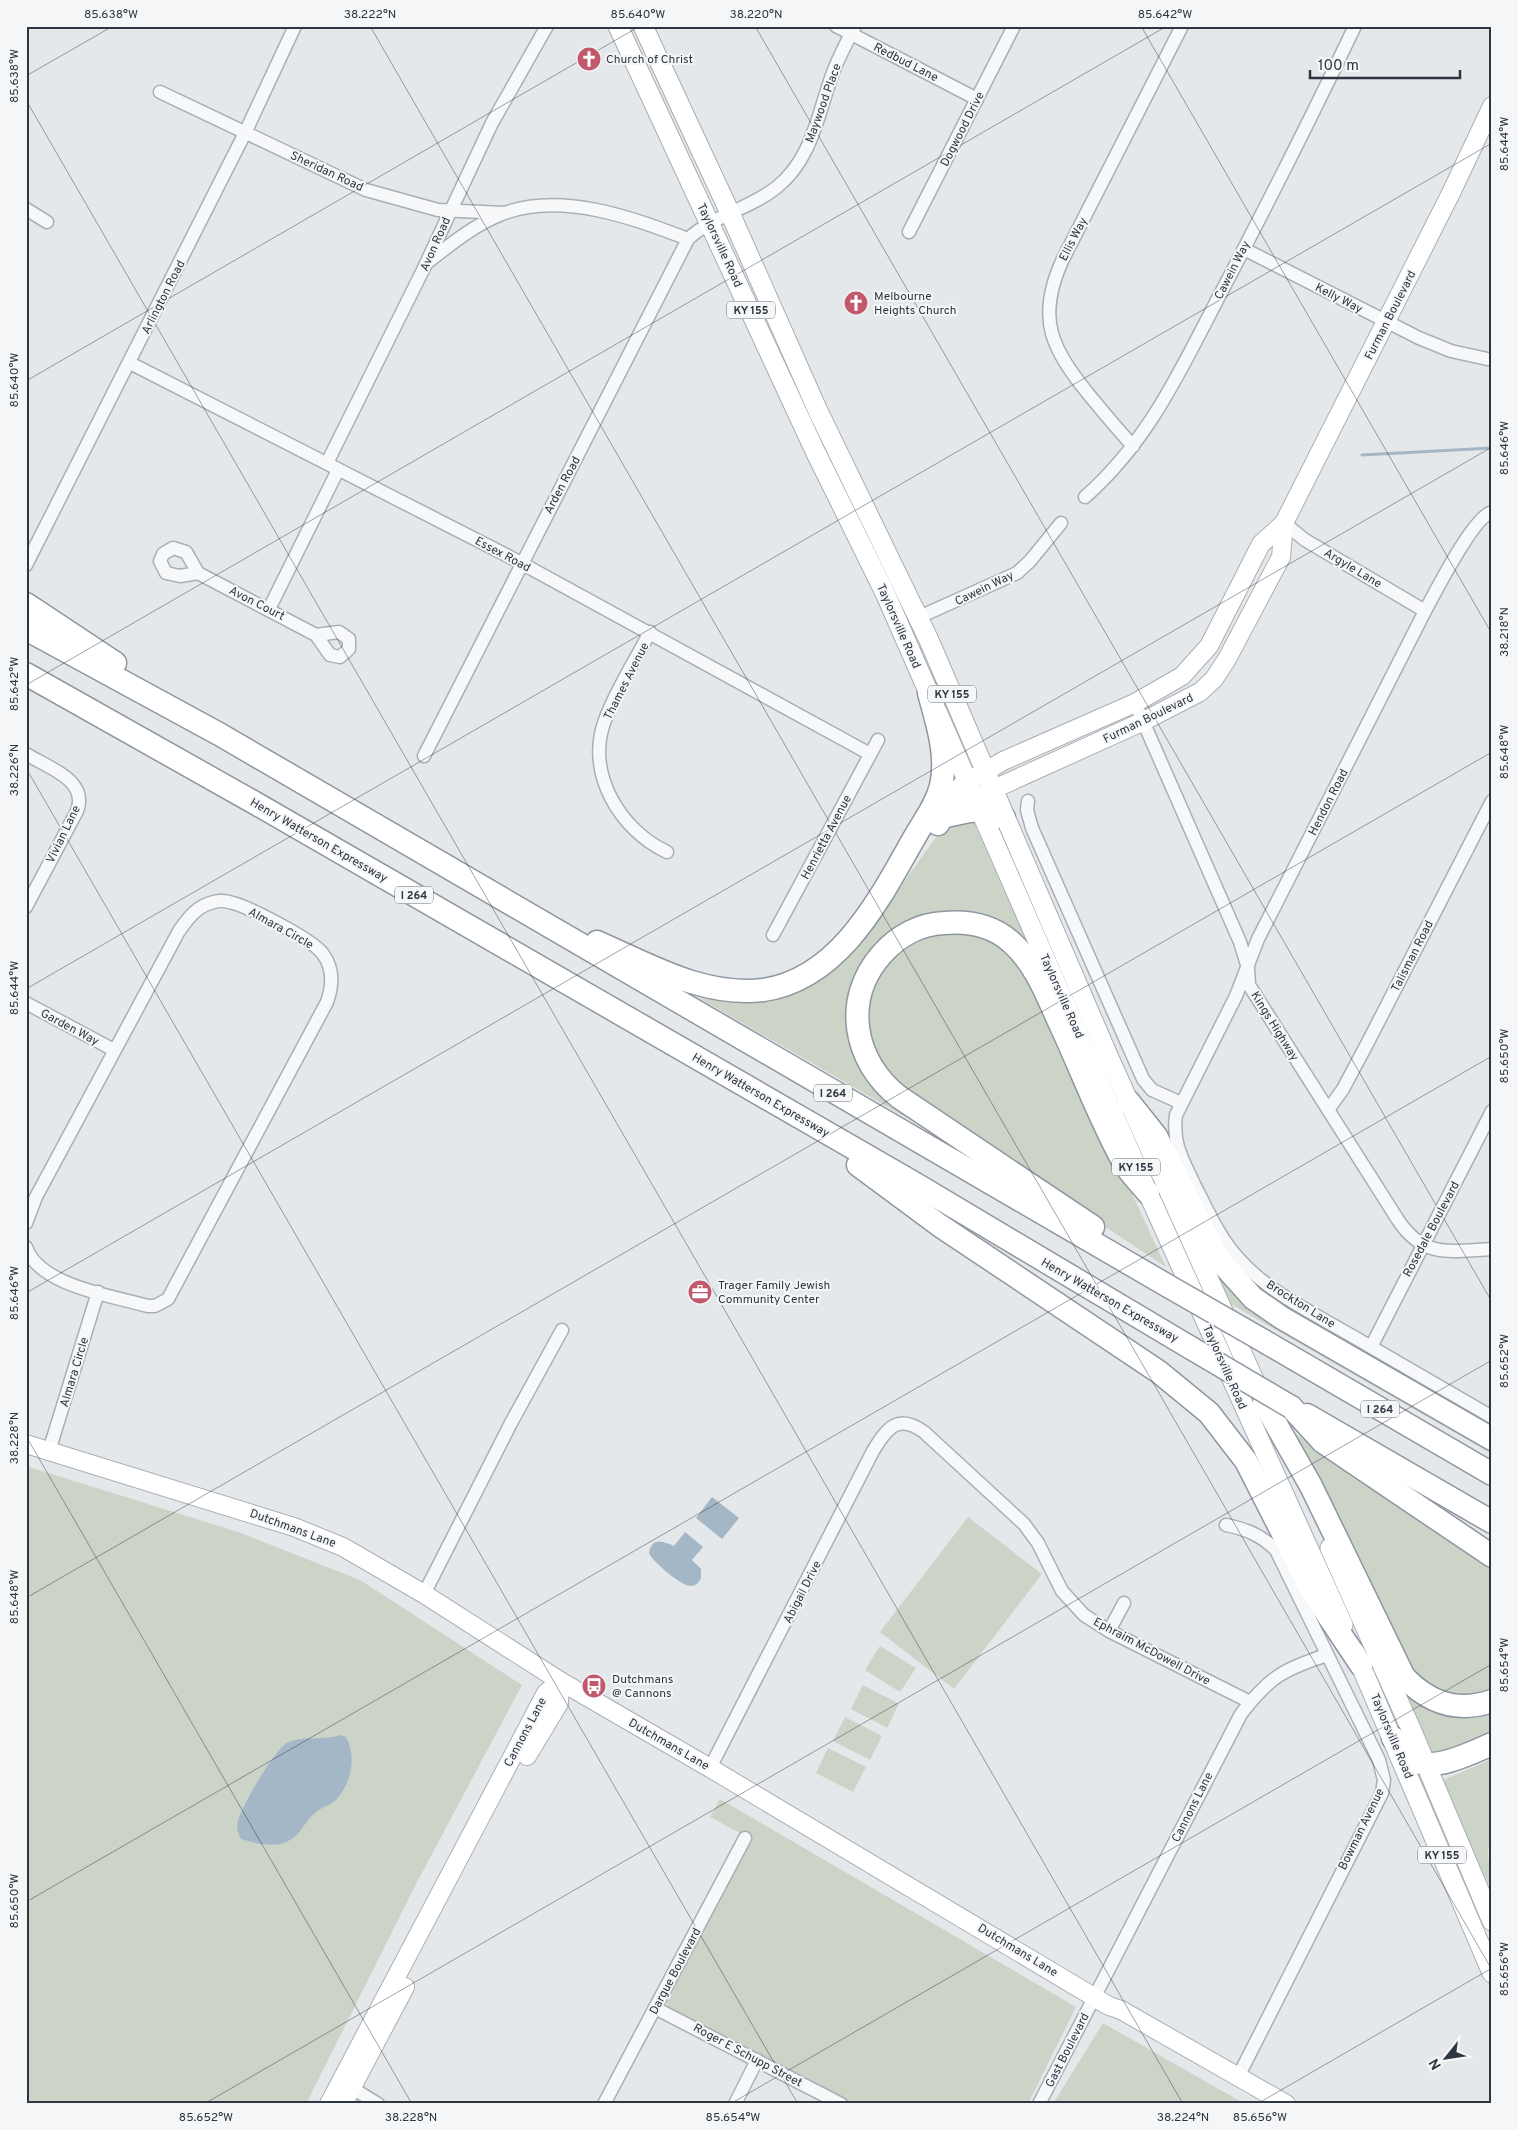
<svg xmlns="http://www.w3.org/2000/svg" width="1518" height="2130" font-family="Overpass,sans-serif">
  <rect width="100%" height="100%" fill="#e5e8eb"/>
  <g fill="#cbd4c7">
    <polygon points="971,816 1031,951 998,928 895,935 852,1033 947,1138 900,1114 699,998 748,1002 823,977 857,947 942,829"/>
    <polygon points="956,929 996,941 1034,983 1166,1267 906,1095 867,1044 870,985 908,941"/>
    <polygon points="1210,1259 1492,1445 1492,1454 1229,1303"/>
    <polygon points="1290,1430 1492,1565 1492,1695 1468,1700 1420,1684"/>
    <polygon points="26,1466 238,1532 360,1580 522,1685 415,1886 306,2104 26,2104"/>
    <polygon points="968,1517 1042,1574 954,1689 880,1632"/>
    <polygon points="880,1646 916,1668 900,1692 865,1670"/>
    <polygon points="863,1685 899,1704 887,1728 851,1709"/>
    <polygon points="1403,1694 1492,1708 1492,1739 1433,1759"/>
    <polygon points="845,1717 882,1736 870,1760 833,1741"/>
    <polygon points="828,1748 866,1767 853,1792 816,1773"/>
    <polygon points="1492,1759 1492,1821 1488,1854 1492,1892 1441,1781"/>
    <polygon points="720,1799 1076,2007 1028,2104 845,2104 670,2010 665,2001 747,1837 710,1817"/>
    <polygon points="1103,2023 1245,2104 1053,2104"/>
  </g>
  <g fill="#a4b7c7">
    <polygon points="712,1497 739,1518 722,1539 696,1518"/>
    <path d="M685 1532 703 1547 692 1560 701 1569V1578C699 1582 697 1585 692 1586 683 1588 652 1561 649 1553 652 1536 664 1542 674 1546Z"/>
    <path d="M340 1735 346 1737C357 1757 351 1785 335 1801 329 1806 321 1807 315 1813 304 1822 301 1836 286 1842 272 1848 255 1843 241 1839 238 1833 236 1828 238 1821 241 1807 275 1749 287 1743 303 1735 322 1741 340 1735Z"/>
  </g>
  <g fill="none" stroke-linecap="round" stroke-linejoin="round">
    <polyline stroke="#a4b7c7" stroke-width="3" points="1362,455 1492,448"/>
    <defs>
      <g id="street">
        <polyline points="836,26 977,99"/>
        <polyline points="160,92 366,190 438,210 504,213"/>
        <polyline points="26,209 47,222"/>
        <polyline points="909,232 1014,26"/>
        <polyline points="1244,249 1419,338 1451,351 1492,360"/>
        <path d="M428 262C451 244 474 225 502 214 561 191 633 218 688 239"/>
        <polyline points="130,363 510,557 870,754"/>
        <path d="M1133 446C1118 430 1104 413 1090 396 1052 349 1035 319 1063 259L1182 26"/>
        <polyline points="327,463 422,272 492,123 547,26"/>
        <path d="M1085 497C1152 438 1183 364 1224 287 1269 201 1313 114 1355 26"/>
        <path d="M1492 512C1473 517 1436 591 1425 611L1258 939 1236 996 1176 1115C1172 1144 1183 1160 1195 1186 1208 1211 1219 1237 1238 1258 1267 1291 1309 1311 1347 1333 1395 1361 1443 1389 1492 1417"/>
        <polyline points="1284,523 1305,540 1425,611"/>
        <polyline points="26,565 245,133 295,26"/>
        <polyline points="198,573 180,576 166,573 160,561 163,554 173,548 186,552 198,573 316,635 330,655 340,657 349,649 349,639 339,632 316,635"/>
        <polyline points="269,609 338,470"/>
        <polyline points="917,618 1017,573 1030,561 1061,523"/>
        <path d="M650 632C635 661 616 690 605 720 585 773 620 830 667 852"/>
        <path d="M1135 703 1240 942 1248 968 1249 985 1398 1220C1424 1259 1450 1251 1492 1249"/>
        <path d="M26 754C47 767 89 780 77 811L26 907"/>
        <path d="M424 756 688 239C714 215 750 209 777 187 812 159 818 114 832 75 838 58 847 42 855 26"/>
        <polyline points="1028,801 1027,810 1032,828 1143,1079 1152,1090 1181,1103"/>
        <polyline points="773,935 878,740"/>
        <polyline points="26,1003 114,1050"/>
        <polyline points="1328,1110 1343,1089 1368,1042 1492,801"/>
        <path d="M26 1223 36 1197 179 931C188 918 198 905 214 902 220 900 227 901 233 903 251 908 313 940 323 954 334 969 333 985 327 1002L168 1299 155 1306H148C113 1296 39 1286 26 1247"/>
        <polyline points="1371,1347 1492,1111"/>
        <polyline points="49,1451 98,1292"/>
        <path d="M1226 1525C1246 1529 1261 1535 1276 1550L1379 1760 1384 1780 1382 1793 1238 2077"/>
        <polyline points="424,1594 511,1423 562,1330"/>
        <polyline points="1109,1631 1124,1603"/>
        <path d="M710 1768 873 1451C887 1428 898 1413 924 1432L1024 1524 1038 1543 1062 1591 1084 1615 1109 1631 1250 1702"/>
        <polyline points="655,2008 841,2104"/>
        <polyline points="352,2088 378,2104"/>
        <polyline points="604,2104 745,1838"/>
        <polyline points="735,2104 757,2060"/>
        <path d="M1039 2104 1241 1714C1269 1677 1284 1669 1327 1655"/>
      </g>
      <g id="secondary">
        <polyline points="974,778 1003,761 1135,703 1182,676 1209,646 1261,544 1284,523 1451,193 1492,106"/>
        <polyline points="974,798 1144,721 1200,692 1214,679 1227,659 1281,557 1284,523"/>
        <polyline points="26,1444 294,1527 343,1547 424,1594 560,1681 710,1768 1109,2006 1121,2010 1286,2104"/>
        <polyline points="527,1756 559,1703 560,1681"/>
        <polyline points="329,2104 546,1693 560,1681"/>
        <polyline points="343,2104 405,1987"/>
      </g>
      <g id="primary">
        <polyline points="618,26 815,451 885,593 1148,1193 1343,1625"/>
        <polyline points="643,26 730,213 818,411 928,638 1110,1060 1259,1391"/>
        <polyline points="1330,1548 1411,1729 1492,1921"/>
        <polyline points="1355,1652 1492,1973"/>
      </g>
      <g id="highway">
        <polyline points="26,604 115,663"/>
        <polyline points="26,629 219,734 1168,1286"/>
        <polyline points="26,674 255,803 914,1183 1191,1348"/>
        <path d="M942 817C967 812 980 805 1004 818"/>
        <polyline points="938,824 954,797 967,782"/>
        <path d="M597 942C650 965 703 997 763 990 839 979 879 900 913 840 923 822 936 806 941 786 948 755 937 723 929 693"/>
        <polyline points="1129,1102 1156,1136 1219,1260 1253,1298 1282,1318 1492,1439"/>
        <polyline points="858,1165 939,1225 1159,1372 1209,1413 1246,1461 1313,1593 1361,1665"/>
        <path d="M1093 1227 899 1097C853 1061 842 999 882 954 898 936 920 924 944 923 969 921 992 925 1011 942 1036 964 1047 996 1061 1026 1082 1071 1100 1120 1124 1163 1130 1174 1140 1183 1148 1193"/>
        <polyline points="1269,1344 1492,1474"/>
        <path d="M1264 1403 1311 1486 1404 1677C1429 1703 1457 1713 1492 1701"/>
        <polyline points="1291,1407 1323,1442 1492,1556"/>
        <polyline points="1307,1415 1492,1522"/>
        <path d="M1393 1738C1400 1747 1407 1757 1418 1762 1438 1770 1473 1752 1492 1744"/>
      </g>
    </defs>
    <use href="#street" stroke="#aaafb5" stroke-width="15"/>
    <use href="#secondary" stroke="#aaafb5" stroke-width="20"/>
    <use href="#primary" stroke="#a5adb5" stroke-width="21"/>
    <use href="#highway" stroke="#8e96a0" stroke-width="25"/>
    <use href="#street" stroke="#f7f8fa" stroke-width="12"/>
    <use href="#secondary" stroke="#fff" stroke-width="18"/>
    <use href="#primary" stroke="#fff" stroke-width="19"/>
    <use href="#highway" stroke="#fff" stroke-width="22"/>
    <defs>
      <g id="highway-bridge">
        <polyline points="1168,1286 1269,1344"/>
        <polyline points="1191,1348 1291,1407"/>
      </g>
    </defs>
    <use href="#highway-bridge" stroke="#8e96a0" stroke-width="25" stroke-linecap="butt"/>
    <use href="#highway-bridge" stroke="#fff" stroke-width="22"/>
  </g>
  <path fill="none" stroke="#2e3642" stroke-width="1" stroke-opacity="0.45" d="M370 26 1492 1970M755 26 1492 1302M1141 26 1492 634M26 76 113 26M26 100 1183 2104M26 381 640 26M26 685 1167 26M26 768 798 2104M26 989 1492 143M26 1293 1492 447M26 1436 412 2104M26 1598 1492 752M26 1902 1492 1056M204 2104 1492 1360M730 2104 1492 1664M1257 2104 1492 1968"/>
  <defs>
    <symbol id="church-disc" viewBox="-11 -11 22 22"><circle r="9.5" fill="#c1596d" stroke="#f5f6f8"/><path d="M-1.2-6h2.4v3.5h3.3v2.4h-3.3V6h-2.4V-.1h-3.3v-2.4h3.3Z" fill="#fff"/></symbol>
    <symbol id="office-disc" viewBox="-11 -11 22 22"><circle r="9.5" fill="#c1596d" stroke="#f5f6f8"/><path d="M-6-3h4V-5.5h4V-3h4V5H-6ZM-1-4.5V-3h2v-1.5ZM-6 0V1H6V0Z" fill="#fff"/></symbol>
    <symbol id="bus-disc" viewBox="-11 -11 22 22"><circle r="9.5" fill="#c1596d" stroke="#f5f6f8"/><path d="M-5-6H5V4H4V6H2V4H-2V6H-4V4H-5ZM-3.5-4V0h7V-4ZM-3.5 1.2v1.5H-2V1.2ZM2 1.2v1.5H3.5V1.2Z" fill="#fff"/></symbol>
  </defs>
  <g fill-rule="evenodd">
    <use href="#church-disc" x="575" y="45" width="28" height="28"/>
    <use href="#church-disc" x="842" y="289" width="28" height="28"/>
    <use href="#office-disc" x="686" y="1278" width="28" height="28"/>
    <use href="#bus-disc" x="580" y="1672" width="28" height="28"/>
  </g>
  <g text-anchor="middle" stroke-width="4" stroke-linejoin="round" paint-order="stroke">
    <g fill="#f5f6f8" stroke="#6a7079" stroke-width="1">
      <rect x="727" y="301.5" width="48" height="17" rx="4"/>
      <rect x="928" y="685.5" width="48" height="17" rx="4"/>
      <rect x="395" y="886.5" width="38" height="17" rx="4"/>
      <rect x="814" y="1084.5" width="38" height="17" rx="4"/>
      <rect x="1112" y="1158.5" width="48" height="17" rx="4"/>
      <rect x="1361" y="1400.5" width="38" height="17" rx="4"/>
      <rect x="1418" y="1846.5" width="48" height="17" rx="4"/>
    </g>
    <g font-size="11" font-weight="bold" fill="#2e3642">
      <text x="751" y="314">KY 155</text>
      <text x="952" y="698">KY 155</text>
      <text x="414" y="899">I 264</text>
      <text x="833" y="1097">I 264</text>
      <text x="1136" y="1171">KY 155</text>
      <text x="1380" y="1413">I 264</text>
      <text x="1442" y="1859">KY 155</text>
    </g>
    <g font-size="12" fill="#2e3642" stroke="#f5f6f8" text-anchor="start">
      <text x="606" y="63">Church of Christ</text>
      <text x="874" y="300">Melbourne<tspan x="874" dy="14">Heights Church</tspan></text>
      <text x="718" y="1289">Trager Family Jewish<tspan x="718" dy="14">Community Center</tspan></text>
      <text x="612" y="1683">Dutchmans<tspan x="612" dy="14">@ Cannons</tspan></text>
    </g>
    <g font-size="12" fill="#2e3642" stroke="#f5f6f8">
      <text transform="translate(906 62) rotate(27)" y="4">Redbud Lane</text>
      <text transform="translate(823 103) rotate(-70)" y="4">Maywood Place</text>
      <text transform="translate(962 129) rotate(-63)" y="4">Dogwood Drive</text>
      <text transform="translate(327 171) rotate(25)" y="4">Sheridan Road</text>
      <text transform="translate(1073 239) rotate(-63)" y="4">Ellis Way</text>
      <text transform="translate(435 244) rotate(-66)" y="4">Avon Road</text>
      <text transform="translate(720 245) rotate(65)" y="4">Taylorsville Road</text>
      <text transform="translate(1232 270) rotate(-63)" y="4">Cawein Way</text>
      <text transform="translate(163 297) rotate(-63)" y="4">Arlington Road</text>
      <text transform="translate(1339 298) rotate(27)" y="4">Kelly Way</text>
      <text transform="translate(1390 315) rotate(-63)" y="4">Furman Boulevard</text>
      <text transform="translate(562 485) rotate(-62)" y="4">Arden Road</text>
      <text transform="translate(503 554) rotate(28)" y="4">Essex Road</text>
      <text transform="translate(1353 568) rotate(31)" y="4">Argyle Lane</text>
      <text transform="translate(984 588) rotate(-26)" y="4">Cawein Way</text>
      <text transform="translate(257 603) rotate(27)" y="4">Avon Court</text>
      <text transform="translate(899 626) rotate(66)" y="4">Taylorsville Road</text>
      <text transform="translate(626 681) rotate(-63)" y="4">Thames Avenue</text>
      <text transform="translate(1148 718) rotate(-26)" y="4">Furman Boulevard</text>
      <text transform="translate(1328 802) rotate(-63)" y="4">Hendon Road</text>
      <text transform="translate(63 834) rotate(-64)" y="4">Vivian Lane</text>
      <text transform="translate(826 837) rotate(-62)" y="4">Henrietta Avenue</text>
      <text transform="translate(319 840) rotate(30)" y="4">Henry Watterson Expressway</text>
      <text transform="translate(281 928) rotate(29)" y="4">Almara Circle</text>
      <text transform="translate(1412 956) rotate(-63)" y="4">Talisman Road</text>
      <text transform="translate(1062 996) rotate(66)" y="4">Taylorsville Road</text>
      <text transform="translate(1275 1026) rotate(58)" y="4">Kings Highway</text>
      <text transform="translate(70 1027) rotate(28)" y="4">Garden Way</text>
      <text transform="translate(761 1095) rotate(30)" y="4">Henry Watterson Expressway</text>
      <text transform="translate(1431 1229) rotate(-62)" y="4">Rosedale Boulevard</text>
      <text transform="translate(1110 1300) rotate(30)" y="4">Henry Watterson Expressway</text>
      <text transform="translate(1301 1304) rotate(32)" y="4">Brockton Lane</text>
      <text transform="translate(1225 1367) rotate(66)" y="4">Taylorsville Road</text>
      <text transform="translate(74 1372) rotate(-73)" y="4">Almara Circle</text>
      <text transform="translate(293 1528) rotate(20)" y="4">Dutchmans Lane</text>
      <text transform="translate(802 1592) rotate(-63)" y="4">Abigail Drive</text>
      <text transform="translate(1152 1651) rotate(28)" y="4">Ephraim McDowell Drive</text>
      <text transform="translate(525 1732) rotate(-62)" y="4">Cannons Lane</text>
      <text transform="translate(1392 1736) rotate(67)" y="4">Taylorsville Road</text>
      <text transform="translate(669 1744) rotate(30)" y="4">Dutchmans Lane</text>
      <text transform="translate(1192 1807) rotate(-63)" y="4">Cannons Lane</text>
      <text transform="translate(1361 1829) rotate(-64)" y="4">Bowman Avenue</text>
      <text transform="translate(1018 1950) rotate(31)" y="4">Dutchmans Lane</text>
      <text transform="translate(675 1971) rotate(-62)" y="4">Dargue Boulevard</text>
      <text transform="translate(1067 2050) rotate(-63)" y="4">Gast Boulevard</text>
      <text transform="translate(748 2055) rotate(28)" y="4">Roger E Schupp Street</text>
    </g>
  </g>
  <rect width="1518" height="2130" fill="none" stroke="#f5f6f8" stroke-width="55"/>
  <g transform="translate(1446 2058) rotate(240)" stroke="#f5f6f8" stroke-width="4" paint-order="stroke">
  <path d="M0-4L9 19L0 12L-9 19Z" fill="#2e3642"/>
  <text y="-8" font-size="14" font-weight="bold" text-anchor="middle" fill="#2e3642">N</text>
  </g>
  <path d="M1310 70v8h150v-8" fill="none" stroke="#2e3642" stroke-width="2.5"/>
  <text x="1318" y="70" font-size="15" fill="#2e3642" stroke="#f5f6f8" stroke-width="4" paint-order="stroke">100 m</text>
  <rect x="28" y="28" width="1462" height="2074" fill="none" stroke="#2e3642" stroke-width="2"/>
  <g font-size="12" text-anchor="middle" fill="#2e3642">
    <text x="111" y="18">85.638°W</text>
    <text x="370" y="18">38.222°N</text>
    <text x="638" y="18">85.640°W</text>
    <text x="756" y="18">38.220°N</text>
    <text x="1165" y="18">85.642°W</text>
    <text transform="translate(14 76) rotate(-90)" y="4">85.638°W</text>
    <text transform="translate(1504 144) rotate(-90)" y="4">85.644°W</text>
    <text transform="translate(14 380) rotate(-90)" y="4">85.640°W</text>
    <text transform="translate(1504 448) rotate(-90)" y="4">85.646°W</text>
    <text transform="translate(1504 632) rotate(-90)" y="4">38.218°N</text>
    <text transform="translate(14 684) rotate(-90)" y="4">85.642°W</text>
    <text transform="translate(1504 752) rotate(-90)" y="4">85.648°W</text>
    <text transform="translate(14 770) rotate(-90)" y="4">38.226°N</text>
    <text transform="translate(14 988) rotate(-90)" y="4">85.644°W</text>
    <text transform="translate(1504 1056) rotate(-90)" y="4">85.650°W</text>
    <text transform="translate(14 1293) rotate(-90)" y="4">85.646°W</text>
    <text transform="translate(1504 1361) rotate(-90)" y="4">85.652°W</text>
    <text transform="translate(14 1438) rotate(-90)" y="4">38.228°N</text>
    <text transform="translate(14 1597) rotate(-90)" y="4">85.648°W</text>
    <text transform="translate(1504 1665) rotate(-90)" y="4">85.654°W</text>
    <text transform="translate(14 1901) rotate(-90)" y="4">85.650°W</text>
    <text transform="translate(1504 1969) rotate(-90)" y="4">85.656°W</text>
    <text x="206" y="2121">85.652°W</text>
    <text x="411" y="2121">38.228°N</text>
    <text x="733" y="2121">85.654°W</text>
    <text x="1183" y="2121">38.224°N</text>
    <text x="1260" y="2121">85.656°W</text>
  </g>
</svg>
